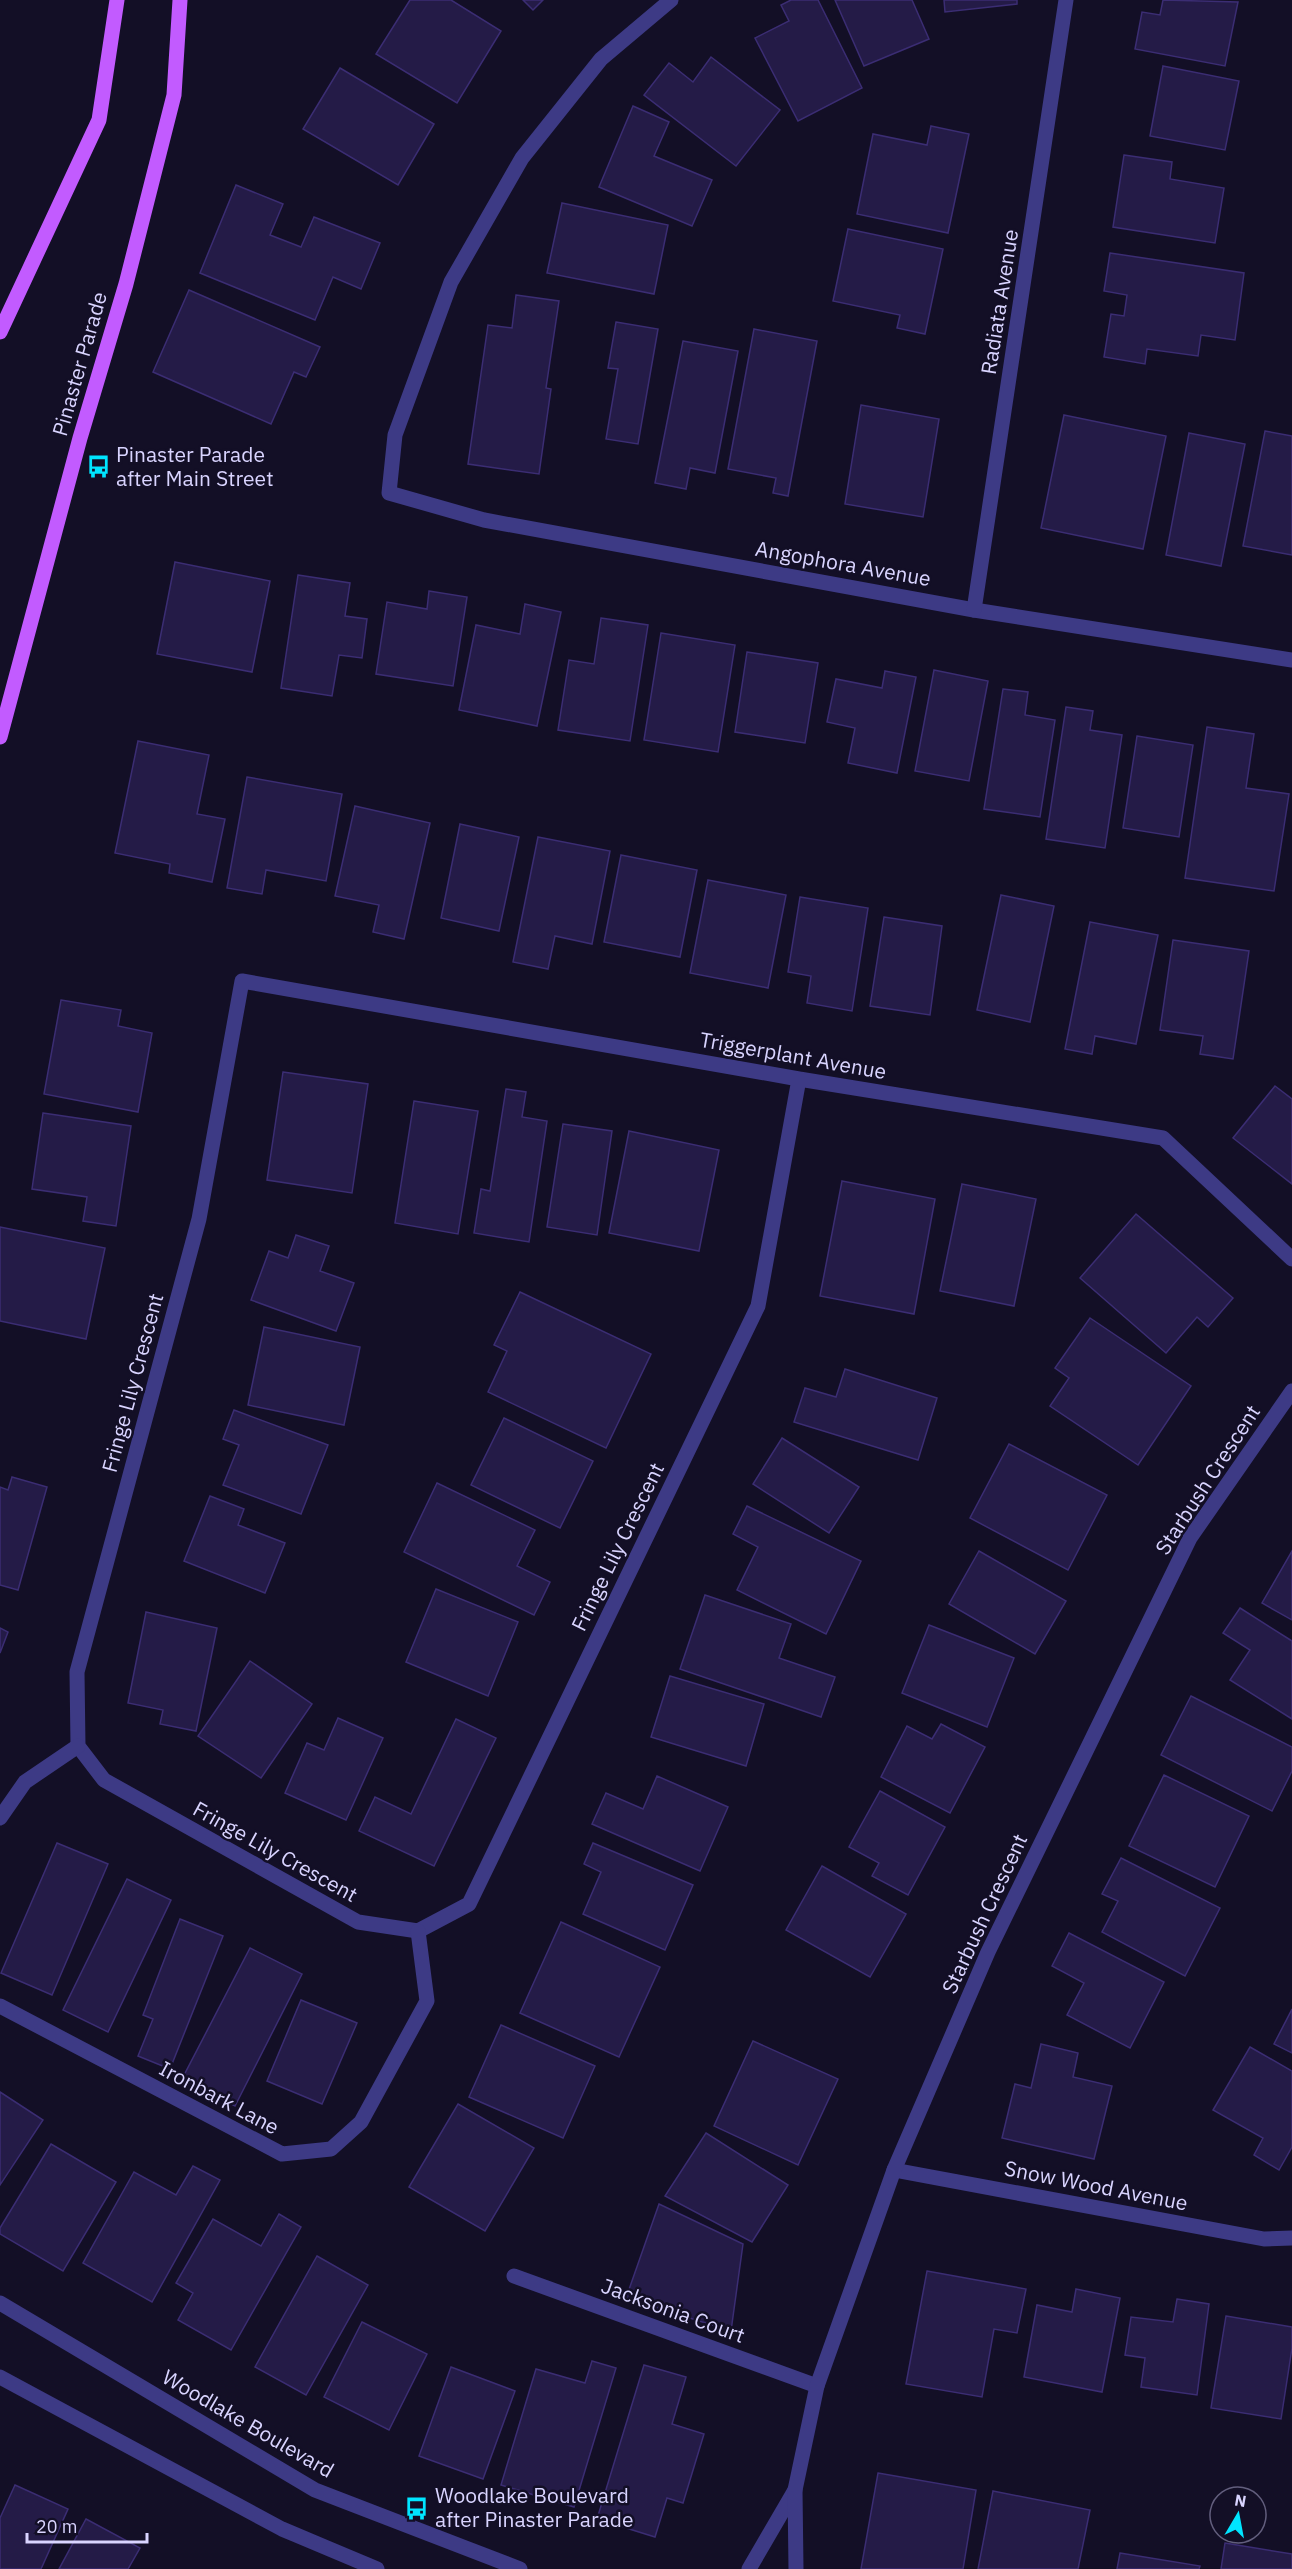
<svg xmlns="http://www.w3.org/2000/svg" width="1292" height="2569" font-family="'IBM Plex Sans',sans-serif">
  <rect width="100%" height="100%" fill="#130f26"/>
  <g fill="#241b47" stroke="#3b2d73" stroke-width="1.5">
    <polygon points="410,0 451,0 501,31 457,103 376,54"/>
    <polygon points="523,0 543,0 533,10"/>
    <polygon points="791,0 818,0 862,88 798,121 755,38 789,21 781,5"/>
    <polygon points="835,0 912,0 929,39 864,66"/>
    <polygon points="944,0 1017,0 1017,4 945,12"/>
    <polygon points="1163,0 1238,2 1225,66 1135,49 1142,12 1160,15"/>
    <polygon points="711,57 780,110 736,166 644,95 669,63 693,82"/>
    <polygon points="1163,66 1239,81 1225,150 1150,136"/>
    <polygon points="340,68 434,124 398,185 303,129"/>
    <polygon points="633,106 669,122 654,156 712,180 692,226 599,187"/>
    <polygon points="931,126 969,134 948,233 857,214 873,134 927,145"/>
    <polygon points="1124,155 1172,162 1170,179 1224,188 1215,243 1113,227"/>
    <polygon points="236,185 283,204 270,235 301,247 314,217 380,243 361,289 333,277 315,320 200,273"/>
    <polygon points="562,203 668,225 654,294 547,273"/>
    <polygon points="848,229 943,249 925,334 897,328 900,315 833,301"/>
    <polygon points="1110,253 1244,273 1235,340 1201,335 1198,356 1147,349 1145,364 1104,357 1111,314 1124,316 1127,295 1104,291"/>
    <polygon points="189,290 320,347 306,377 294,372 271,424 153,372"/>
    <polygon points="516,295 559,301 546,388 551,389 539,474 468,464 488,325 512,328"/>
    <polygon points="616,322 658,329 638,444 606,439 618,369 608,368"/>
    <polygon points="754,329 817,341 788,496 773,493 776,478 728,469"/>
    <polygon points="683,341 738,351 715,473 690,468 686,489 655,483"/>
    <polygon points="861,405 939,419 923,517 845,504"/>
    <polygon points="1064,415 1166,436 1143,549 1041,528"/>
    <polygon points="1265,431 1292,436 1292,555 1243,546"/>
    <polygon points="1189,433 1245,444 1221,566 1166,555"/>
    <polygon points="175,562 270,581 252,672 157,654"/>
    <polygon points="298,575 350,583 345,616 367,619 362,658 339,655 332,696 281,688"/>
    <polygon points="429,591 467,597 453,686 376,674 387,602 427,609"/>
    <polygon points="525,604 561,612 537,726 459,710 476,625 520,634"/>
    <polygon points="601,618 648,625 630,741 558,730 569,660 594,664"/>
    <polygon points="661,633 735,645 718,752 644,740"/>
    <polygon points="747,652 818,663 805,743 735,732"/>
    <polygon points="934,670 988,681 969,781 915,771"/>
    <polygon points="885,671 916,677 897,773 848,763 855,728 827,722 836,679 882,688"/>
    <polygon points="1003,689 1028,692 1025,715 1055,720 1040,817 984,809"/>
    <polygon points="1066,707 1093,711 1090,730 1122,735 1105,848 1046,839"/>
    <polygon points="1207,727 1254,734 1246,788 1289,794 1274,891 1185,878"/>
    <polygon points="1137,736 1193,745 1179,837 1123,828"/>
    <polygon points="138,741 209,755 197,814 225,819 212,882 169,873 170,864 115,853"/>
    <polygon points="247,777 342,794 326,881 266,870 262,894 227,888"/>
    <polygon points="355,806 430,823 404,939 373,932 379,905 335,896"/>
    <polygon points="460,824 519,837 499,931 441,918"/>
    <polygon points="538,837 610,851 592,944 555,936 548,969 513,962"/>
    <polygon points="621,855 697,870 680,957 604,942"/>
    <polygon points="708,880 786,895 768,988 690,973"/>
    <polygon points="1001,895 1054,906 1030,1022 977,1010"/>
    <polygon points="800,897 868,908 852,1011 807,1003 811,976 788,972"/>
    <polygon points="884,917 942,926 930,1015 870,1006"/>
    <polygon points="1090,922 1158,935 1136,1044 1095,1036 1092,1054 1065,1049"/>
    <polygon points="1173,940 1249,951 1233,1059 1200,1054 1203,1036 1160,1030"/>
    <polygon points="61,1000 121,1010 118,1026 152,1033 138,1112 44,1094"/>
    <polygon points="283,1072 368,1084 352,1193 267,1180"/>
    <polygon points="1275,1086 1292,1099 1292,1184 1233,1138"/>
    <polygon points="506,1089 526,1092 522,1117 547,1121 529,1242 474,1233 481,1189 490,1191"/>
    <polygon points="414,1101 478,1111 458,1234 395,1223"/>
    <polygon points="43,1113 131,1126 116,1226 83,1221 87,1197 32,1189"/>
    <polygon points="563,1124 612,1131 597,1235 547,1227"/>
    <polygon points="629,1131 719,1150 699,1251 609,1233"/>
    <polygon points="842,1181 935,1199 914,1314 820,1296"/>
    <polygon points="962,1184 1036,1199 1014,1306 940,1291"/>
    <polygon points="1136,1214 1233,1298 1208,1327 1197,1317 1166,1353 1080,1278"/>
    <polygon points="0,1227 105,1248 86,1339 0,1321"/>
    <polygon points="296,1235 329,1246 320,1271 354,1283 336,1331 251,1300 269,1251 288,1258"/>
    <polygon points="520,1292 651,1354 606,1448 488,1392 507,1351 494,1345"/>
    <polygon points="1090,1318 1191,1386 1138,1465 1050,1406 1069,1378 1055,1368"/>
    <polygon points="264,1327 360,1347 344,1425 248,1405"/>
    <polygon points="845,1369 937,1398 918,1460 794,1422 805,1388 836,1397"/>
    <polygon points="234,1410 328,1445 301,1514 223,1485 239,1445 223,1439"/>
    <polygon points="504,1418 593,1461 560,1528 471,1485"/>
    <polygon points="782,1438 859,1487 829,1533 753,1484"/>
    <polygon points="1009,1444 1107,1495 1068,1570 970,1518"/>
    <polygon points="12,1477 47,1487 18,1590 0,1585 0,1487 8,1490"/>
    <polygon points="437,1483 535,1530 517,1566 550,1582 534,1615 404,1552"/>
    <polygon points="210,1496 244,1509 238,1525 285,1543 265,1593 184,1561"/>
    <polygon points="747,1506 861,1561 826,1634 737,1590 758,1547 733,1534"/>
    <polygon points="979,1551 1066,1601 1035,1654 949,1604"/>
    <polygon points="1292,1551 1292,1620 1262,1603"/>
    <polygon points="436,1589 518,1622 488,1696 406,1662"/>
    <polygon points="705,1595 791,1624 779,1658 835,1677 821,1717 680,1669"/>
    <polygon points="1240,1608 1292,1641 1292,1719 1230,1680 1250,1650 1223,1633"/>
    <polygon points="146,1612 217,1628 196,1731 160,1724 163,1710 128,1703"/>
    <polygon points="929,1625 1014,1658 987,1727 902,1693"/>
    <polygon points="0,1628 8,1632 0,1653"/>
    <polygon points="250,1661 312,1704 261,1778 198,1736"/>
    <polygon points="670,1676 764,1704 746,1766 651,1737"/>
    <polygon points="1191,1696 1292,1747 1292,1771 1272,1811 1161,1755"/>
    <polygon points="338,1718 383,1738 346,1820 285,1793 307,1743 324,1750"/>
    <polygon points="456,1719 496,1738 434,1866 359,1831 375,1797 411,1814"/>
    <polygon points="941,1724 985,1747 950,1813 881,1777 907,1726 932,1739"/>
    <polygon points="1164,1775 1249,1816 1215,1887 1129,1846"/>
    <polygon points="657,1776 728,1807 700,1871 592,1824 606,1793 643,1809"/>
    <polygon points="880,1791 945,1827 908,1895 872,1876 879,1863 849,1847"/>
    <polygon points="57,1843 108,1864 52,1995 1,1973"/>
    <polygon points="593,1843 693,1885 665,1950 583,1914 601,1872 584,1864"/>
    <polygon points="1121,1858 1220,1908 1185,1976 1102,1932 1118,1901 1102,1894"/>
    <polygon points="822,1866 906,1914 870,1977 786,1930"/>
    <polygon points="127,1879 171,1900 108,2032 63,2010"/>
    <polygon points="180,1919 223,1936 170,2069 138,2056 153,2019 143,2015"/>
    <polygon points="561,1922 660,1967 619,2057 520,2013"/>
    <polygon points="1069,1933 1164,1982 1130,2048 1067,2015 1084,1983 1052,1966"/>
    <polygon points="250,1948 302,1974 235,2106 182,2079"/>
    <polygon points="301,2000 357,2023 322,2104 267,2081"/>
    <polygon points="1292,2009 1292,2053 1274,2044"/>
    <polygon points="501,2025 595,2066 563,2138 469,2097"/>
    <polygon points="753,2041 838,2079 798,2165 714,2126"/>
    <polygon points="1041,2044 1078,2053 1073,2077 1112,2086 1094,2159 1002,2138 1015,2084 1031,2088"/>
    <polygon points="1250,2047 1292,2071 1292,2147 1279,2170 1254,2155 1263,2138 1213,2110"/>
    <polygon points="0,2092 43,2120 0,2185"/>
    <polygon points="458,2104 534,2148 485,2231 409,2187"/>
    <polygon points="706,2133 788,2185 752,2242 665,2196"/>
    <polygon points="51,2144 116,2182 63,2271 0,2234 0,2228"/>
    <polygon points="193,2166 220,2180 152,2302 83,2263 134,2172 176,2195"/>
    <polygon points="659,2204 743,2244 731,2331 626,2298"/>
    <polygon points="279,2214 301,2227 231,2350 178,2320 193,2293 176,2283 213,2219 261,2246"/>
    <polygon points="317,2256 368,2285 306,2395 255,2367"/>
    <polygon points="927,2271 1026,2289 1017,2333 994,2329 982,2397 906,2384"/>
    <polygon points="1076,2289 1120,2298 1102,2392 1024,2377 1037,2305 1072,2312"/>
    <polygon points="1177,2299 1209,2304 1197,2395 1141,2387 1145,2358 1125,2355 1131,2317 1173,2322"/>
    <polygon points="1226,2316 1292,2327 1292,2348 1281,2419 1211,2408"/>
    <polygon points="362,2322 427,2354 389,2430 324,2397"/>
    <polygon points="592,2361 616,2368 574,2507 501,2485 536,2369 585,2383"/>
    <polygon points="644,2365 686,2377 672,2424 704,2434 683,2503 667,2498 655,2537 597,2519"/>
    <polygon points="451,2367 515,2391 483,2479 419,2456"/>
    <polygon points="878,2473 976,2490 963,2569 861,2569"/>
    <polygon points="15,2485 68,2509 41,2569 0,2569 0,2518"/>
    <polygon points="993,2491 1090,2510 1078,2569 978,2569"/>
    <polygon points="86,2519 140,2548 128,2569 59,2569"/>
    <polygon points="1225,2543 1292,2554 1292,2569 1221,2569"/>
    <polygon points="1120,2553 1200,2566 1199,2569 1117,2569"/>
  </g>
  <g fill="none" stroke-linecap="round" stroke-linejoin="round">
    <g stroke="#3d3a85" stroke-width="15">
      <polyline points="671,0 601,59 522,158 451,282 395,435 389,493 484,520 974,610 1292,660"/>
      <polyline points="974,610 1066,0"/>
      <polyline points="799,1079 758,1306 469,1904 418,1931 358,1922 104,1780 78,1746 77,1672 199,1219 242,981 799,1079 1163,1138 1292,1259"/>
      <polyline points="0,1818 25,1782 78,1746"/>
      <polyline points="0,2006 282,2154 331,2149 361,2122 427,2001 418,1931"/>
      <polyline points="894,2170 1264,2239 1292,2238"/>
      <polyline points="514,2276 817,2386"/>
      <polyline points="0,2303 315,2490 520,2569"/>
      <polyline points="0,2377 282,2529 377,2569"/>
      <polyline points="749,2569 795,2490"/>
      <polyline points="796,2569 795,2490 817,2386 894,2170 988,1952 1190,1538 1292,1391"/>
    </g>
    <g stroke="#c25bff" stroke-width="15">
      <polyline points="0,332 99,120 117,0"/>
      <polyline points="0,737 80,438 126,284 174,95 180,0"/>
    </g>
  </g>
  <defs>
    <symbol id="bus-bare" viewBox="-9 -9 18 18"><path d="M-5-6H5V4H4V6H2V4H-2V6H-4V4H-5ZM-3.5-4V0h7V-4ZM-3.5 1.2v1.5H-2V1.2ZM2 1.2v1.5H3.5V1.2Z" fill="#00e5ff" stroke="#130f26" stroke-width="2.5" paint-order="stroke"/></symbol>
  </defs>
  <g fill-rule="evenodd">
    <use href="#bus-bare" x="82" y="450" width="33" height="33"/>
    <use href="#bus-bare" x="400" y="2492" width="33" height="33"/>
  </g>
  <g text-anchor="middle" stroke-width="5" stroke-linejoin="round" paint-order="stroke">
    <g font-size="21" fill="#d9d4ff" stroke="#130f26">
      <text transform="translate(1000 302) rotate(-81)" y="7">Radiata Avenue</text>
      <text transform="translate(80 364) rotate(-74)" y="7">Pinaster Parade</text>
      <text transform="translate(843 564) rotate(10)" y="7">Angophora Avenue</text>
      <text transform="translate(793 1056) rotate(10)" y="7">Triggerplant Avenue</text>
      <text transform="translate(133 1383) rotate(-75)" y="7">Fringe Lily Crescent</text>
      <text transform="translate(1208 1480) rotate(-57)" y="7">Starbush Crescent</text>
      <text transform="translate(618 1547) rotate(-64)" y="7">Fringe Lily Crescent</text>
      <text transform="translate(275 1852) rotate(29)" y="7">Fringe Lily Crescent</text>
      <text transform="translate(985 1914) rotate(-65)" y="7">Starbush Crescent</text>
      <text transform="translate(219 2098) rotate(28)" y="7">Ironbark Lane</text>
      <text transform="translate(1096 2186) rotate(11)" y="7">Snow Wood Avenue</text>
      <text transform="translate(673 2311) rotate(20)" y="7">Jacksonia Court</text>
      <text transform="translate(248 2424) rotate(30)" y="7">Woodlake Boulevard</text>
    </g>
    <g font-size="21" fill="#d9d4ff" stroke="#130f26" text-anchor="start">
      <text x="116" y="462">Pinaster Parade<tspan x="116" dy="24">after Main Street</tspan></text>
      <text x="435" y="2503">Woodlake Boulevard<tspan x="435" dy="24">after Pinaster Parade</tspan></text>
    </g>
  </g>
  <g transform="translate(1238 2515) rotate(10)"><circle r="28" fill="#130f26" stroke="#625e7d" stroke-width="1.5"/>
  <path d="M0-4.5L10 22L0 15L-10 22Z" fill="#00e5ff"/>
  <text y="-9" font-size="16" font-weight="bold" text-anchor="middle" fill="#d9d4ff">N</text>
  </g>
  <path d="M27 2533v9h120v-9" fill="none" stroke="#d9d4ff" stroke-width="3"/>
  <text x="36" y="2533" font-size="18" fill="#d9d4ff" stroke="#130f26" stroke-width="4.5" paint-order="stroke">20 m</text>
</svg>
